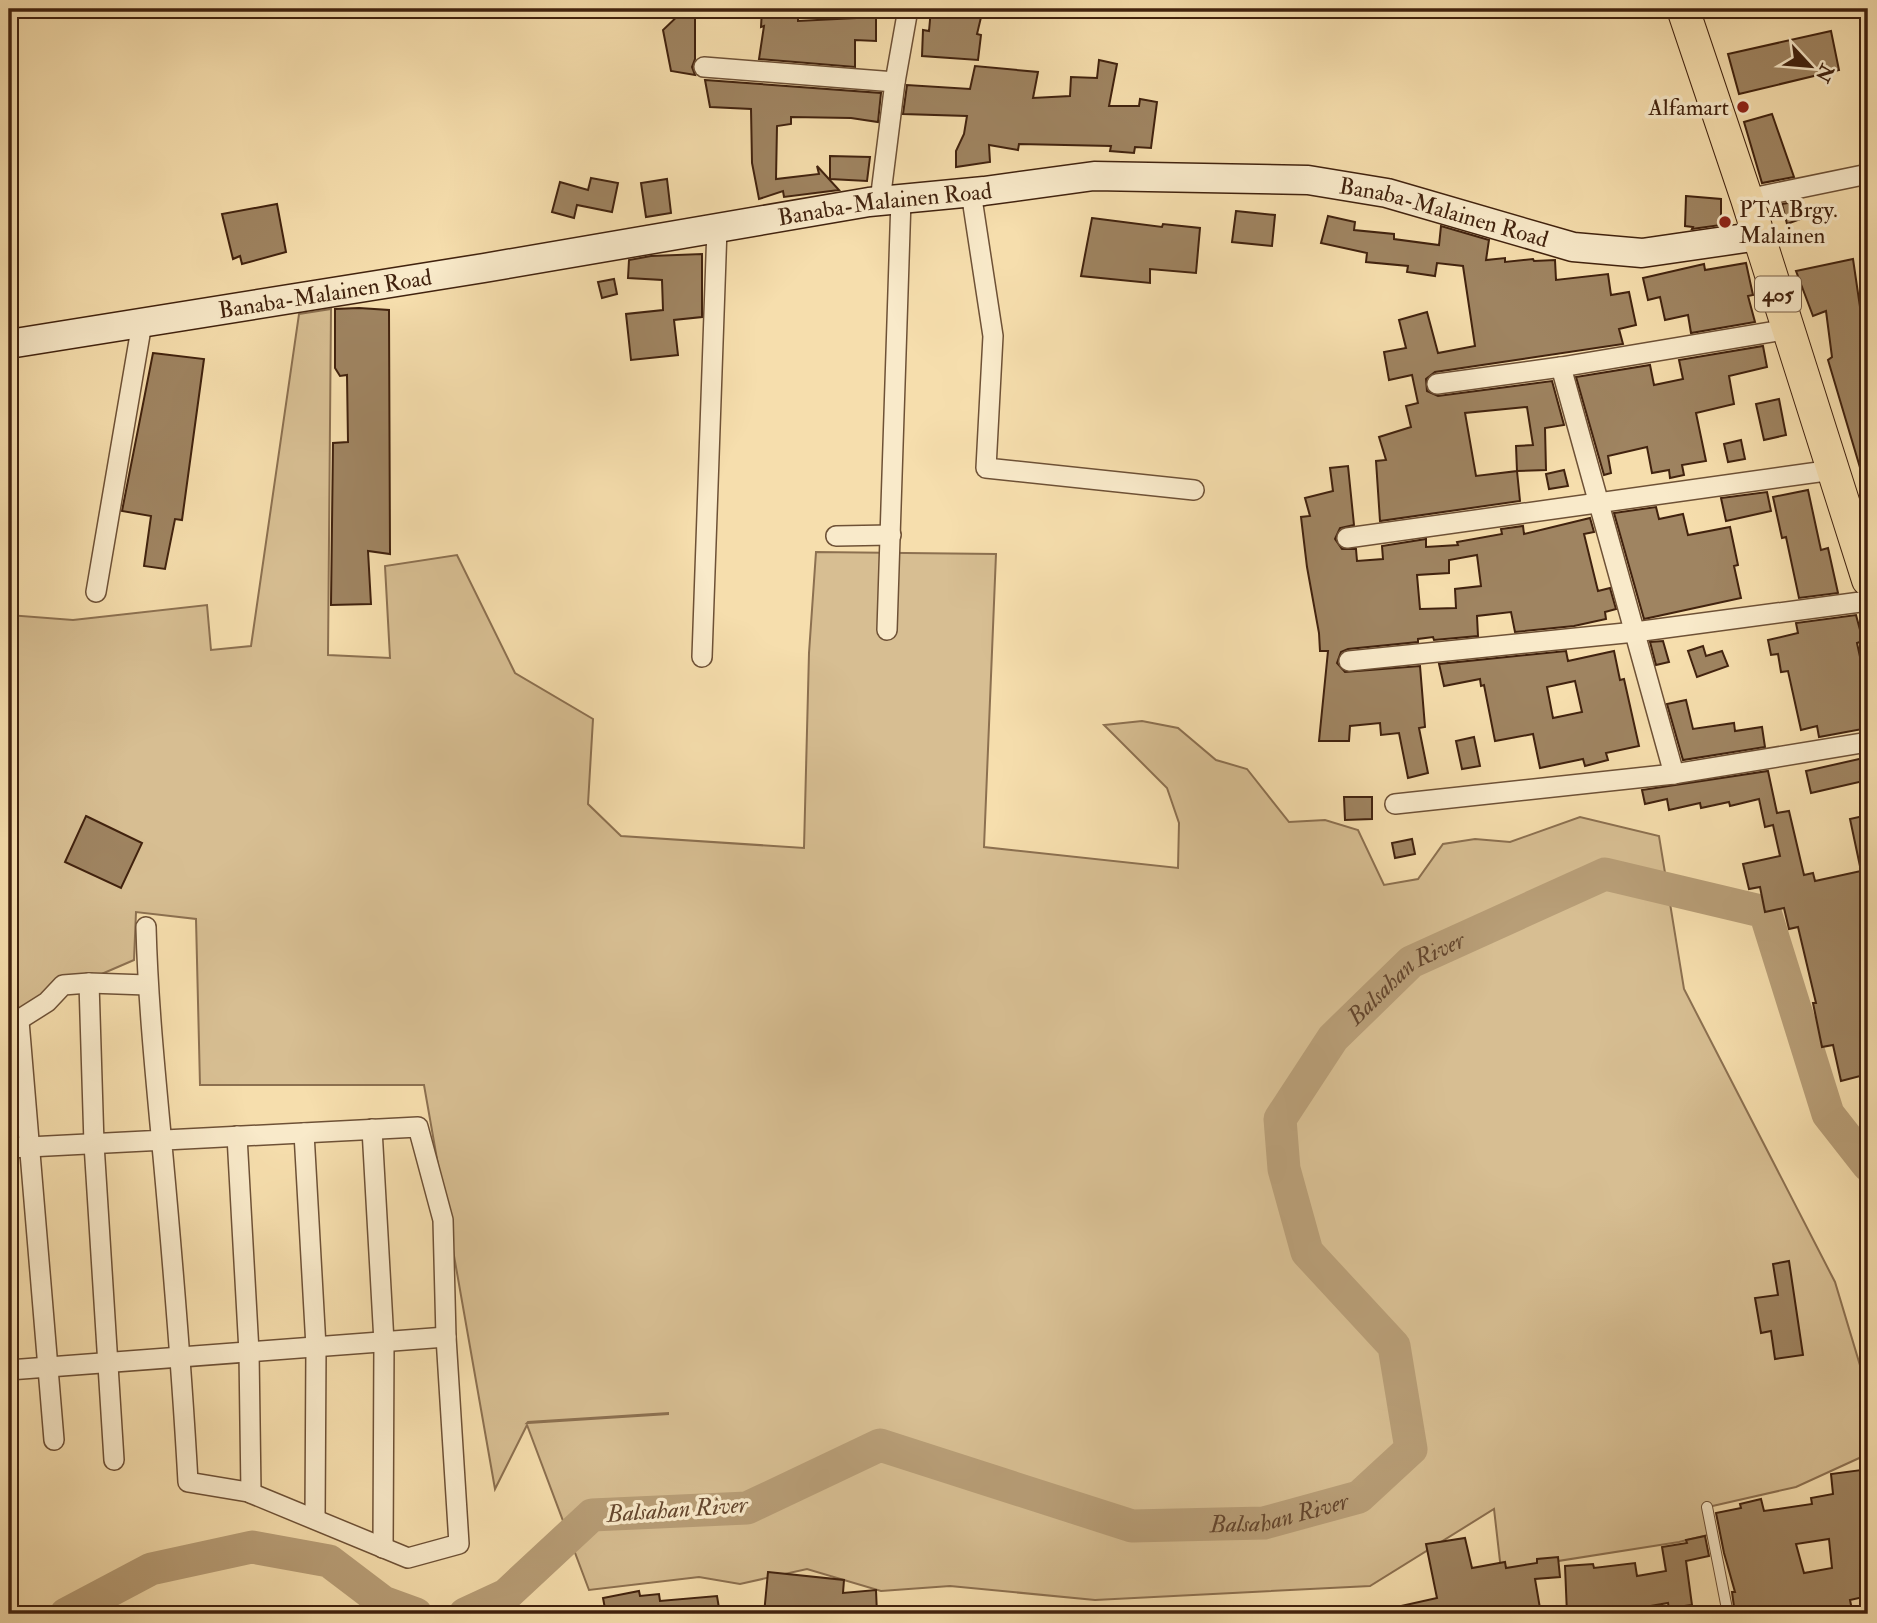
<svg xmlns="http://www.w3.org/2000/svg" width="1877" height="1623" font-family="'IM FELL Double Pica',serif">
  <rect width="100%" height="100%" fill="#f6dead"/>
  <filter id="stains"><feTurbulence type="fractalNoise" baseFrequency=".00286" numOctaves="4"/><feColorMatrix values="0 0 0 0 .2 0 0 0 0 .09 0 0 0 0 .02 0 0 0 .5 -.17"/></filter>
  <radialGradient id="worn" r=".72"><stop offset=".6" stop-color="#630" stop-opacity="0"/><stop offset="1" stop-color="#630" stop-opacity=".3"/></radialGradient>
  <path fill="#d7be92" stroke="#8c7050" stroke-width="2" fill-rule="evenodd" d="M331 309 328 655 390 658 385 566 457 555 515 673 593 719 588 804 621 836 804 848 809 653 816 552 996 554 984 847 1178 868 1179 823 1167 788 1104 725 1142 721 1178 728 1216 760 1247 769 1289 822 1325 820 1358 830 1384 885 1418 879 1443 844 1475 839 1510 842 1580 817 1659 836 1684 989 1835 1282 1868 1392V1454L1796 1487 1708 1507 1712 1534 1679 1542 1501 1570 1494 1509 1370 1586 1095 1600 950 1586 881 1591 807 1569 740 1584 699 1577 589 1590 527 1425 495 1489 424 1085H200L196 919 136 912 134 960 9 1014V615L73 620 207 605 211 650 251 646 299 314ZM668 1413V1414L527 1423 528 1422Z"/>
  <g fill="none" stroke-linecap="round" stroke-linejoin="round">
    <g stroke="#b89e77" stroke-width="33">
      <polyline points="66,1614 151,1569 252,1547 329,1561 383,1602 416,1614"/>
      <path id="s1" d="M465 1614 506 1595 592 1515 747 1508 880 1445 1132 1526 1264 1523 1359 1497 1411 1449 1394 1346 1307 1252 1284 1169 1280 1119 1333 1038 1411 962 1605 874 1765 912 1828 1114 1868 1165"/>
    </g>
  </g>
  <g fill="#9f8461" stroke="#41220e" stroke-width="2" fill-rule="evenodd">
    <polygon points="685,9 695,9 695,59 692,67 695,75 671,71 663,30"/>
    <polygon points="762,9 798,9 798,21 856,18 856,15 860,16 861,9 876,9 876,41 855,40 855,67 759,59 764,26 761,27"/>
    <polygon points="931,9 983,9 977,34 981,35 978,60 922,56 923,30 929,31"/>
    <polygon points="1831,31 1839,70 1739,94 1728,54"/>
    <polygon points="1099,60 1117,64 1109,106 1139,106 1140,99 1157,102 1151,148 1135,147 1134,153 1110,151 1111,146 1019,144 1018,150 989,145 990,162 956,167 956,151 964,134 967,116 903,114 907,85 970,89 975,66 1038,72 1033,98 1070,96 1071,77 1097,78"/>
    <polygon points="705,80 881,93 878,122 851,118 791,117 791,124 777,126 776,179 819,174 817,166 839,190 784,197 783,191 759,199 752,163 751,109 710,107"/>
    <polygon points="1772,114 1794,177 1762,183 1744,122"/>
    <polygon points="830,156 870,157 867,181 830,179"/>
    <polygon points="591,178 618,183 612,212 577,205 574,218 552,212 560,182 588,190"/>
    <polygon points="667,179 671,213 646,217 641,183"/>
    <polygon points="1686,196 1721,199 1721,225 1692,229 1693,227 1685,226"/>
    <polygon points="1799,201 1803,218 1787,224 1782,204"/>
    <polygon points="277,204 286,252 242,264 240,256 233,259 222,214"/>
    <polygon points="1236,211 1275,215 1272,246 1232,242"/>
    <path d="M1328 216 1355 222 1354 230 1394 234V239L1439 245 1441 226 1489 240 1486 260 1505 258V262L1533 259 1534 261 1555 260 1556 280 1608 274 1611 295 1629 292 1636 325 1619 329 1623 344 1435 372 1426 379 1427 391 1438 396 1552 381 1564 425 1545 428 1546 470 1517 471 1520 501 1380 521 1376 461 1386 460 1379 437 1411 427 1406 406 1418 403 1412 375 1389 380 1384 352 1406 348 1399 320 1427 312 1438 353 1475 346 1463 266 1437 263 1435 276 1407 272 1408 266 1366 262 1367 253 1321 243ZM1527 407 1533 445 1516 446 1517 471 1476 476 1465 413Z"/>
    <polygon points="1092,218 1162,227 1163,224 1200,228 1196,273 1150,269 1150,283 1081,276"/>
    <polygon points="702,254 702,317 674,320 678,355 631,360 626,314 663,310 662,280 628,278 629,260 651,256"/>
    <polygon points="1853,259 1860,307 1868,306 1868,480 1864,481 1828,360 1832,357 1826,311 1813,316 1796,271"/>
    <polygon points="1746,263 1753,295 1748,296 1755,322 1691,333 1688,315 1665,320 1660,297 1648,300 1643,278 1704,264 1705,270"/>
    <polygon points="614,279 617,294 602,298 598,282"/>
    <polygon points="359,308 389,310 390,554 368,551 371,604 331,605 333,443 348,442 347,375 340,376 335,368 335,309"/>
    <polygon points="1763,346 1767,367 1729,376 1734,404 1696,413 1706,461 1682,465 1684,475 1670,478 1669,470 1652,473 1647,447 1608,456 1611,473 1604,475 1576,377 1650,365 1654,385 1683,379 1679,360"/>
    <polygon points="153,353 204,359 182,520 175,519 165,569 144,566 151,516 122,511"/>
    <polygon points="1779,399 1786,435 1764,440 1756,404"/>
    <polygon points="1741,440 1745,459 1728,462 1724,444"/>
    <path d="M1348 466 1354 525 1340 528 1335 539 1342 549H1356L1357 561 1383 559 1382 546 1426 539V547L1458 545 1457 542 1502 534 1501 529 1523 526 1524 534 1590 518 1594 532 1584 534 1598 591 1610 588 1616 609 1605 612 1606 619 1574 626 1515 632 1511 612 1477 616 1478 636 1434 640 1433 637 1418 639V642L1348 649 1341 652 1337 663 1345 672 1420 666 1425 727 1419 728 1428 773 1408 778 1399 733 1381 735 1380 723 1350 726 1349 741H1319L1328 651H1320L1319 633 1307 567 1301 517 1310 516 1305 498 1333 491 1330 468ZM1477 555 1481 586 1455 589 1456 608 1420 609 1417 575 1449 573V560Z"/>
    <polygon points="1564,470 1568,486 1549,489 1546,474"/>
    <polygon points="1808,490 1821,550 1828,548 1838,593 1799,598 1786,537 1782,538 1773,497"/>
    <polygon points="1767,492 1771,511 1726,521 1721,498"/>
    <polygon points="1656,507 1659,519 1683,514 1688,535 1730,527 1738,565 1734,566 1741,598 1644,619 1614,513"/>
    <polygon points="1856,615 1863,641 1857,643 1868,694 1868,728 1819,737 1817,726 1801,730 1788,671 1781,672 1778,654 1771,655 1768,640 1798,633 1796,623"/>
    <polygon points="1663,641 1669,662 1656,665 1650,642"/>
    <polygon points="1703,646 1706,656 1722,651 1728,666 1697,677 1688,651"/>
    <path d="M1566 651 1568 661 1614 651 1620 680 1624 679 1639 746 1606 753 1608 760 1585 766 1583 759 1540 768 1533 734 1495 741 1484 685 1481 686 1480 679 1444 686 1439 664ZM1575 681 1582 712 1553 718 1547 687Z"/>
    <polygon points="1686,700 1693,729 1734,723 1735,731 1762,727 1765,747 1683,760 1667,704"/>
    <polygon points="1474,737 1480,766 1462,769 1456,741"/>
    <polygon points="1868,757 1868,780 1811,793 1806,771"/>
    <polygon points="1768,771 1777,813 1789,811 1804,875 1813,873 1815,881 1861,871 1850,819 1868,815 1868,1074 1841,1081 1833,1045 1822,1047 1813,1003 1816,1003 1798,927 1789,929 1784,908 1765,912 1760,887 1749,889 1743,864 1780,856 1773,825 1765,827 1759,799 1730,806 1729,802 1701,808 1700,803 1669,810 1667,799 1645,804 1642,790"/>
    <polygon points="1344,797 1372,797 1372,819 1345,820"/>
    <polygon points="86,816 142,843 121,888 65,862"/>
    <polygon points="1412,839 1415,854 1395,858 1392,843"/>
    <polygon points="1789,1261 1803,1355 1775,1359 1771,1331 1761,1333 1755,1298 1778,1295 1773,1264"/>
    <path d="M1861 1470 1862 1478 1868 1477V1596L1850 1600 1852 1610 1827 1614H1735L1732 1592H1735L1724 1553 1716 1513 1741 1508 1740 1504 1761 1499 1764 1511 1812 1504 1811 1498 1833 1494 1831 1474ZM1829 1539 1832 1568 1804 1573 1796 1544Z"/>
    <polygon points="1705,1536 1709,1556 1686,1561 1692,1605 1669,1608 1668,1603 1605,1614 1567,1614 1565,1566 1593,1564 1594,1568 1635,1563 1637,1576 1666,1571 1662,1547 1687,1543 1686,1540"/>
    <polygon points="1465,1538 1472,1568 1505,1562 1506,1568 1537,1563 1537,1559 1558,1557 1560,1577 1535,1579 1541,1614 1393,1614 1392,1608 1437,1598 1426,1544"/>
    <polygon points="768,1572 844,1580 843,1593 876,1590 877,1614 764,1614"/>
    <polygon points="639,1591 640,1596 659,1594 660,1601 717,1596 720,1614 606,1614 603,1598"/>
  </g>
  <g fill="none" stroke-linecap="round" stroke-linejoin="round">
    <defs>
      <polyline id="lane" points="1707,1507 1728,1614"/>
      <g id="street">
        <polyline points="704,67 895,82"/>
        <polyline points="971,192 993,336 986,468 1194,490"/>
        <polyline points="1747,199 1868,174"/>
        <polyline points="880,201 895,82 908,9"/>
        <polyline points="1561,367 1674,774"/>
        <polyline points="1437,384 1561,367 1789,329"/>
        <polyline points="836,536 891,535"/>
        <polyline points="1347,538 1833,470"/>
        <polyline points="96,592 142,323"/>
        <polyline points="887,630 901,199"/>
        <polyline points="702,657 717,228"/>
        <polyline points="1349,661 1635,632 1868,601"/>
        <polyline points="1395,804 1674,774 1868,742"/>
        <polyline points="89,983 94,1144 114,1460"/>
        <polyline points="19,1021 54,1440"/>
        <polyline points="9,1026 47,1002 63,985 89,983 147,985"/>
        <polyline points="372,1129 384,1342 383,1548"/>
        <polyline points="304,1133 316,1347 315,1519"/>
        <polyline points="237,1136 249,1352 251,1493"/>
        <path d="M9 1148C145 1141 282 1134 418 1127L443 1220 446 1337 459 1544 408 1558 248 1492 188 1482C182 1373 173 1265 163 1156 156 1080 148 1004 146 927"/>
        <polyline points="9,1370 446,1337"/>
      </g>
      <g id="secondary">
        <path id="s2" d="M9 344 484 268 869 202 984 191 1094 176 1308 180 1387 193 1573 247 1642 253 1759 236"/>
      </g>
      <polyline id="primary" points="1683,9 1747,199 1868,580"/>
    </defs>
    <use href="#lane" stroke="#6e5136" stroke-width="12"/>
    <use href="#street" stroke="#6e5136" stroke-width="22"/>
    <use href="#secondary" stroke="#41220e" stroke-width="31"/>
    <use href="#primary" stroke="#41220e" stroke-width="34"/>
    <use href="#lane" stroke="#f9eaca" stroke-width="10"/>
    <use href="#street" stroke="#f9eaca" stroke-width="19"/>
    <use href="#secondary" stroke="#f9eaca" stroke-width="28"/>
    <use href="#primary" stroke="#f6dead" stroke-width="32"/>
  </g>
  <g fill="#8f2418" stroke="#f9eaca" stroke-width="2.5">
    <circle cx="1743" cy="107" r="7"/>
    <circle cx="1725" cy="222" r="7"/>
  </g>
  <g text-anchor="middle" stroke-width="7" stroke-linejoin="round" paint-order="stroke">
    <rect fill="#f9eaca" stroke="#785e46" stroke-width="2" x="1755" y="276.5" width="46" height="35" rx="5"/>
    <g font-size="21" font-weight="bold" fill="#41220e">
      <text x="1778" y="301">405</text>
    </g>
    <g font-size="23" fill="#41220e" stroke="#f9eaca" text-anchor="end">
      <text x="1729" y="115">Alfamart</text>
      <text x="1739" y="217" text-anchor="start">PTA Brgy.<tspan x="1739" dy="26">Malainen</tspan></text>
    </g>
    <g font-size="23" fill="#41220e" stroke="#f9eaca">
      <text dy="8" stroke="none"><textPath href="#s2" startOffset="887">Banaba-Malainen Road</textPath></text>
      <text dy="8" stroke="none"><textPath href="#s2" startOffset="1452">Banaba-Malainen Road</textPath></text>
      <text dy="8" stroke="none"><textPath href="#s2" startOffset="320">Banaba-Malainen Road</textPath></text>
    </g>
    <g font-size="24" font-style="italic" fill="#65472e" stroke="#f9eaca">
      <text dy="8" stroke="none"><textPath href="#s1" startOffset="1592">Balsahan River</textPath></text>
      <text transform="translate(677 1509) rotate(-4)" y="8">Balsahan River</text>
      <text dy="8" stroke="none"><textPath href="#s1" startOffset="878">Balsahan River</textPath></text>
    </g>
  </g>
  <rect width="1877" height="1623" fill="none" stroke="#f6dead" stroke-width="35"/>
  <rect x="10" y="10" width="1856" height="1602" fill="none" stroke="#41220e" stroke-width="3.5"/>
  <rect x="18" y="18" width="1842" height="1588" fill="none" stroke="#41220e" stroke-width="2"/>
  <g transform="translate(1810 66) rotate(116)" stroke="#f9eaca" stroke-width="5" paint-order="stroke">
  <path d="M0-5L12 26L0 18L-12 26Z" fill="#41220e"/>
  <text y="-10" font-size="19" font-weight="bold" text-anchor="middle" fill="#41220e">N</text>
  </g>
  <rect width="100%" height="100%" filter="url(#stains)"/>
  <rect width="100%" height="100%" fill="url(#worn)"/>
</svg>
